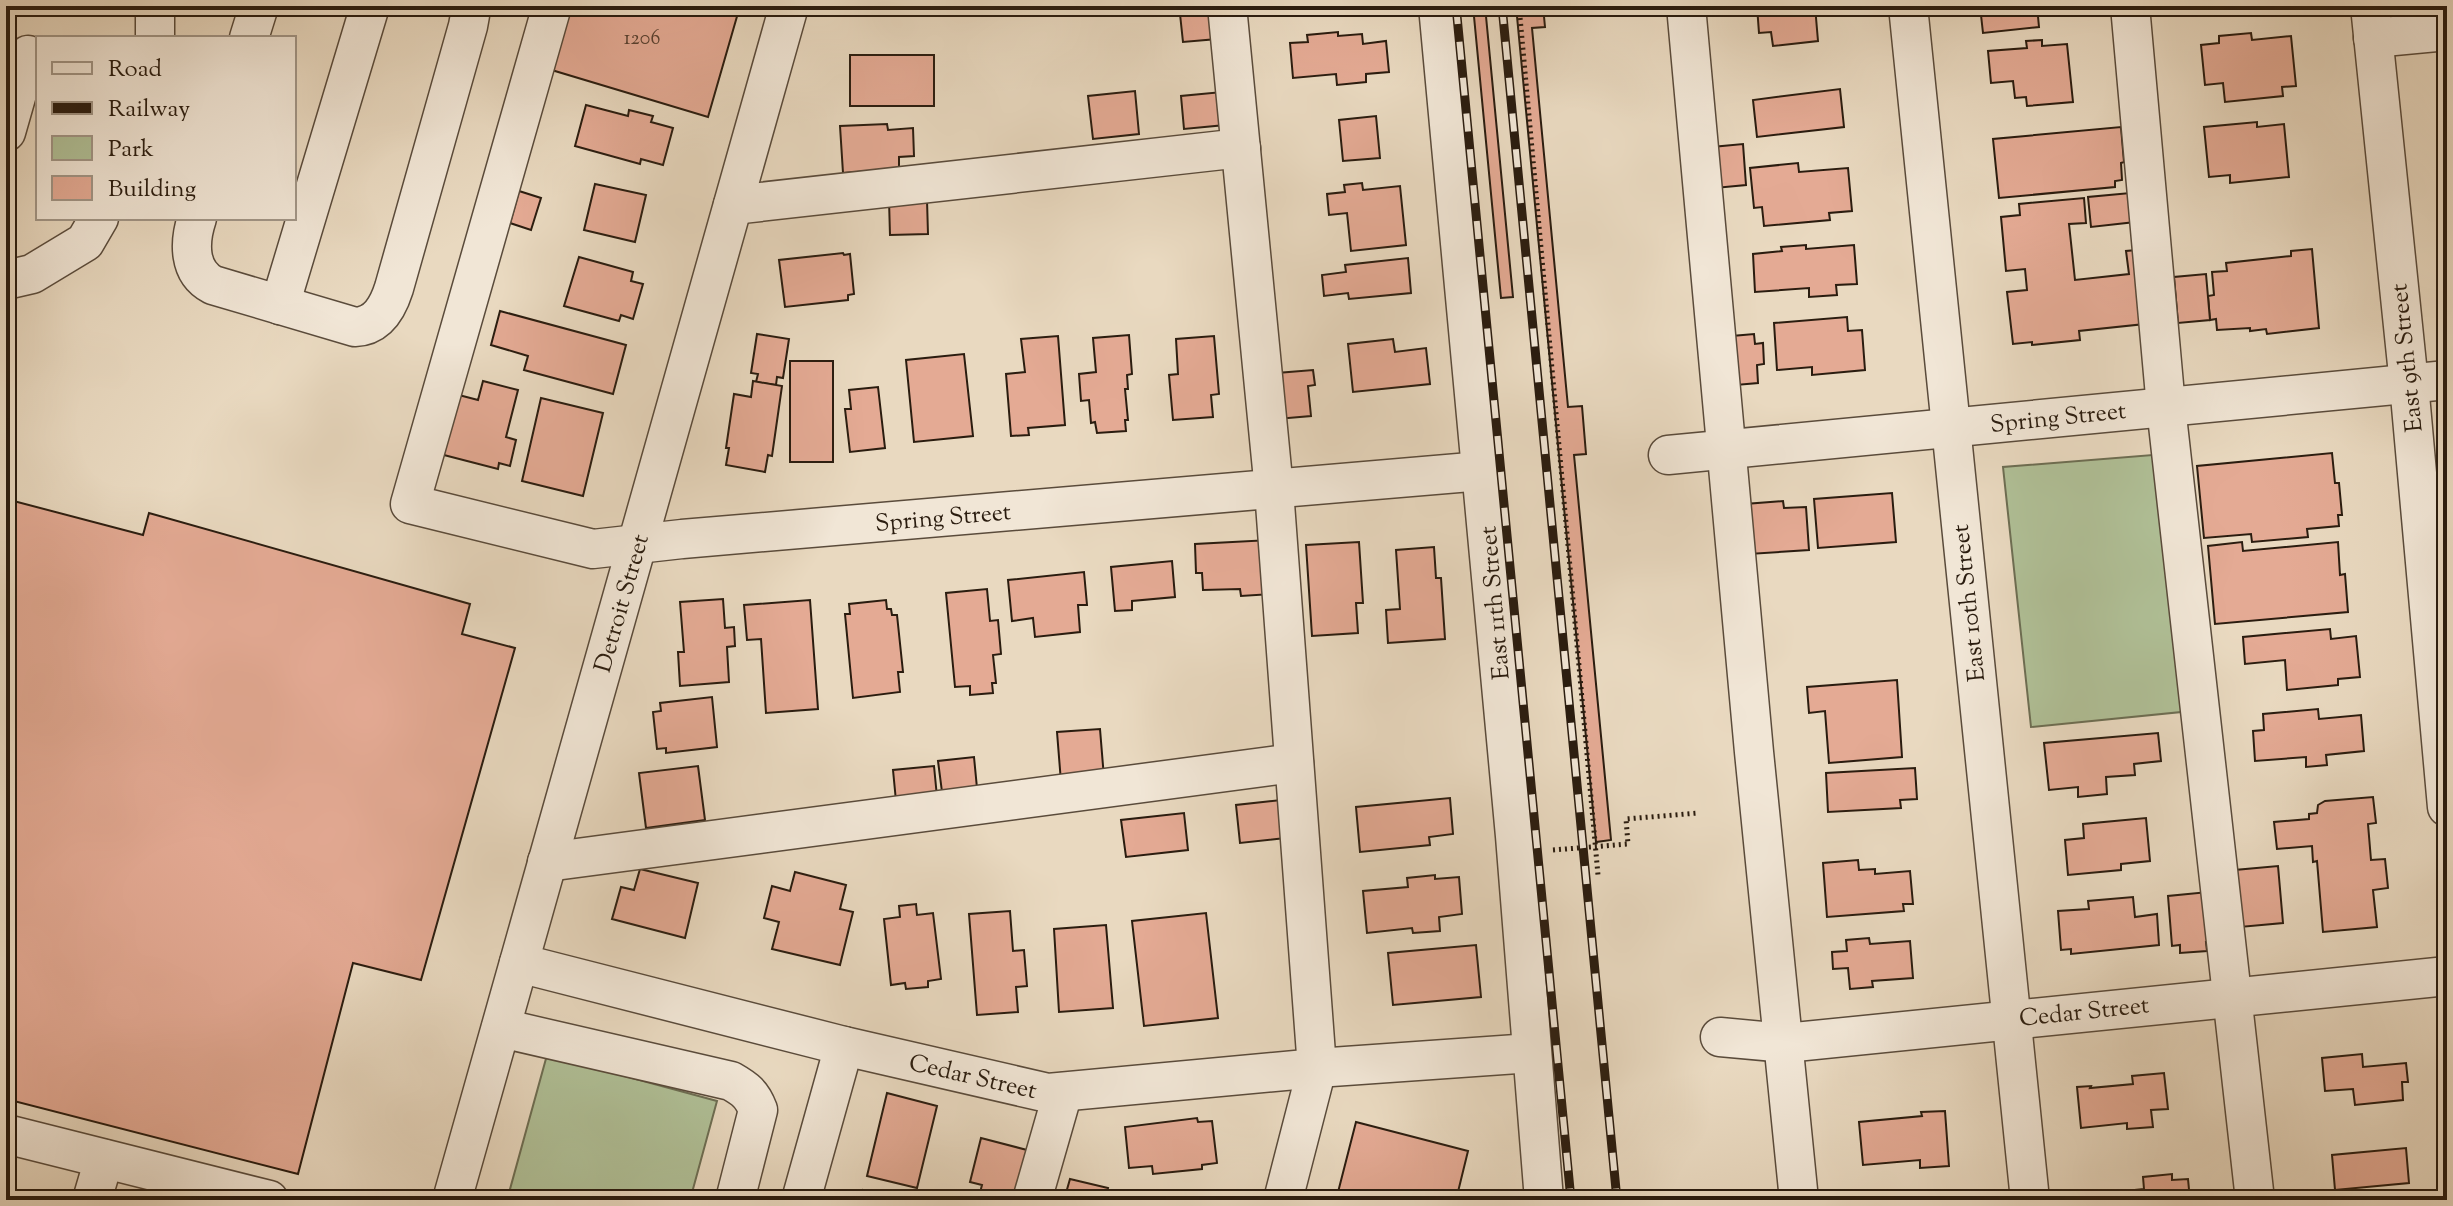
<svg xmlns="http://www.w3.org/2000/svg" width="2453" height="1206" font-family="'Sorts Mill Goudy',serif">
  <rect width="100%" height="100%" fill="#e9d9c0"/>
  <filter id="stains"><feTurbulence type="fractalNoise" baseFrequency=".0025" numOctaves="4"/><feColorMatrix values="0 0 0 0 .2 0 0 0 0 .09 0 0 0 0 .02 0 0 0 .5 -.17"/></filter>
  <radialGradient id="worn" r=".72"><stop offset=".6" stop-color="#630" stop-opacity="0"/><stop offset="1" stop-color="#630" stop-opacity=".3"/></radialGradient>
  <g fill="#b0c097" stroke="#6d6e53" stroke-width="2">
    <polygon points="2165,454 2191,711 2031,727 2003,467"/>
    <polygon points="547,1055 717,1101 690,1200 507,1200"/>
  </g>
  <g fill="#e4aa94" stroke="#2a1c0f" stroke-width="2">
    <polygon points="563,6 740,6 708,117 545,68"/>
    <polygon points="1239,6 1281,6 1281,11 1240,15"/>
    <polygon points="1473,6 1485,6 1513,297 1501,298"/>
    <polygon points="1516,6 1543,6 1545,27 1532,28 1568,407 1582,406 1586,454 1574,455 1611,840 1596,842"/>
    <polygon points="1757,6 1815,6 1818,41 1773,46 1771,32 1759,33"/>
    <polygon points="1980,6 2037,6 2039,27 1983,33"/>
    <polygon points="2230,6 2292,6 2292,7 2231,13"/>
    <polygon points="1214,11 1217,39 1183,42 1180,14"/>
    <polygon points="1338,32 1338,36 1362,34 1363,44 1386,41 1389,72 1366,74 1366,82 1337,85 1336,74 1293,78 1290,43 1308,42 1307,35"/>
    <polygon points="2251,33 2252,40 2291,36 2296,86 2282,87 2283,96 2225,102 2223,83 2205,85 2201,45 2219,43 2219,36"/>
    <polygon points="2042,40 2042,46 2067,44 2073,102 2027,106 2026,97 2015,98 2013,81 1991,83 1988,51 2027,48 2026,41"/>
    <rect x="850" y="55" width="84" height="51"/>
    <polygon points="1840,89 1844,127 1757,137 1753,100"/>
    <polygon points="1135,91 1139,134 1093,139 1088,96"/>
    <polygon points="1222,92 1225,125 1184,129 1181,96"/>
    <polygon points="586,105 628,116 629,110 653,116 651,122 673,128 663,165 641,159 640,164 575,146"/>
    <polygon points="1376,116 1380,158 1343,161 1339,120"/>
    <polygon points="2257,122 2257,127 2284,124 2289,177 2230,183 2230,175 2209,177 2204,127"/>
    <polygon points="887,124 888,130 913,128 914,156 899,157 899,169 843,173 840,126"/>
    <polygon points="2121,127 2124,162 2121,163 2122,180 2115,181 2115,187 1999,198 1993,139"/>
    <polygon points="1743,144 1746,185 1715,188 1712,147"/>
    <polygon points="1798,163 1799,172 1848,168 1852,211 1829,213 1830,220 1764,226 1762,207 1754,208 1750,168"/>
    <polygon points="1362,183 1363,190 1400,186 1406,245 1351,251 1347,213 1329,215 1327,194 1345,192 1344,185"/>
    <polygon points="595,184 646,195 635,242 584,230"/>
    <polygon points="519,191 541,198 531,230 510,223"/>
    <polygon points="2141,192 2144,221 2091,227 2088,197"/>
    <polygon points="2084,198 2086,223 2069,224 2075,280 2129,274 2126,251 2148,249 2154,323 2079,331 2080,340 2032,345 2032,342 2013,344 2007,292 2027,290 2025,269 2006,271 2001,217 2020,215 2019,204"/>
    <polygon points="889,200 927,200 928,234 890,235"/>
    <polygon points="1806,245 1806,249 1854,245 1857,284 1836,285 1837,295 1809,297 1809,288 1755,292 1753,254 1782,251 1781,247"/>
    <polygon points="2312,249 2319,328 2267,334 2266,329 2250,331 2250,328 2217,330 2216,319 2210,320 2208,296 2214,295 2212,272 2227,271 2226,263 2291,256 2291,251"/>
    <polygon points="843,253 844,255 850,254 854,294 848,295 848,300 785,307 779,260"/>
    <polygon points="579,257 633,272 631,281 643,284 633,319 621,315 619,321 564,306"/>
    <polygon points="1408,258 1411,293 1349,299 1348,293 1324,296 1322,275 1346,272 1345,265"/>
    <polygon points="2206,274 2210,320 2178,323 2174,277"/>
    <polygon points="500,311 626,345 613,394 524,370 528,356 491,345"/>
    <polygon points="1847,317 1848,331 1862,330 1865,370 1812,375 1812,367 1777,370 1774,323"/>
    <polygon points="757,334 789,339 783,378 777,377 776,385 756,382 758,374 751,373"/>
    <polygon points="1754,334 1755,344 1763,343 1764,364 1757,365 1758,383 1736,385 1732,336"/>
    <polygon points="1129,335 1132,374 1127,375 1128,389 1125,389 1128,420 1125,420 1126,431 1097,433 1095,422 1091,423 1089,400 1081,401 1079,374 1096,372 1093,338"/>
    <polygon points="1058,336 1065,425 1028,428 1029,435 1011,436 1006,374 1025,372 1021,339"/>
    <polygon points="1214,336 1219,394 1211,395 1213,417 1173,420 1169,375 1178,374 1176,339"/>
    <polygon points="1393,339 1395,352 1426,348 1430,384 1353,392 1348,344"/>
    <polygon points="964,354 973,436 914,442 906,360"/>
    <rect x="790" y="361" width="43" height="101"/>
    <polygon points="1313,370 1315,385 1308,386 1311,416 1277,419 1277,373"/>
    <polygon points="483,381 518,390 506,437 516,440 510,466 499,463 498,469 440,454 455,394 478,400"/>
    <polygon points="753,381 782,386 772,456 768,455 765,472 726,465 729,448 726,448 734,394 751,397"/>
    <polygon points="878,387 885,448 850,452 845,409 851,409 849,390"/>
    <polygon points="541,398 603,413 583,496 522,481"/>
    <polygon points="2332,453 2335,483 2339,483 2342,515 2338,515 2339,526 2307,529 2308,537 2252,542 2251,534 2204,538 2197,466"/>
    <polygon points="1892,493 1896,542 1818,548 1814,499"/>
    <polygon points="6,499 143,535 149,513 470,604 462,634 515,648 421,980 353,963 298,1174 6,1099"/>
    <polygon points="1783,501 1784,508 1806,507 1809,550 1749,554 1745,504"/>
    <polygon points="1270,540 1273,594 1241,596 1240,589 1203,590 1202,573 1196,573 1195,544"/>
    <polygon points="1359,542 1363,603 1356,603 1358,633 1312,636 1306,545"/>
    <polygon points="2242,542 2243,551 2338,542 2340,575 2345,574 2348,612 2215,624 2208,546"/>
    <polygon points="1434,547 1436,578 1441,578 1445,639 1388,643 1386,610 1400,609 1396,550"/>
    <polygon points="1172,561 1175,597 1132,601 1132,610 1115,611 1111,567"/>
    <polygon points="1084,572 1087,605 1078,605 1080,632 1035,637 1033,618 1012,621 1008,580"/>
    <polygon points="987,589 990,621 998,620 1001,654 993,655 996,683 992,683 993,693 970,695 970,686 955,687 946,593"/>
    <polygon points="723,599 725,628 734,627 735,646 727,647 729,682 680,686 678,652 684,652 680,602"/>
    <polygon points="810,600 818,709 766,713 761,639 747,640 744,605"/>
    <polygon points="886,600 887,609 891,609 892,615 897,615 903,672 898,672 900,692 853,698 845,614 850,614 849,604"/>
    <polygon points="2330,629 2331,639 2356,636 2360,677 2338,679 2338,685 2287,690 2285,660 2245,664 2243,637"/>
    <polygon points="1897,680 1902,757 1829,763 1825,711 1809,713 1807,687"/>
    <polygon points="712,697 717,747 666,753 666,748 657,749 653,712 661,711 660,703"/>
    <polygon points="2318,709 2319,719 2361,715 2364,751 2326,755 2327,765 2306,767 2306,757 2255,761 2253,731 2264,730 2263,714"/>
    <polygon points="1100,729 1104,778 1061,782 1057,732"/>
    <polygon points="2158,733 2161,761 2134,764 2135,775 2106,777 2107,794 2078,797 2078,787 2049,790 2044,743"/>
    <polygon points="974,757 977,788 942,792 938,761"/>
    <polygon points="698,766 705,820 646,828 639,773"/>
    <polygon points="934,766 937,797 896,801 893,770"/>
    <polygon points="1915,768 1917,799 1900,800 1901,808 1828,812 1826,773"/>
    <polygon points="2373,797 2376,823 2368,824 2371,860 2385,859 2388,888 2373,890 2377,927 2323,932 2317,861 2313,862 2312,846 2277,849 2274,822 2309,819 2309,814 2317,813 2318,805 2325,801"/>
    <polygon points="1450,798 1453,834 1429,837 1430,845 1360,852 1356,807"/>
    <polygon points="1290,799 1294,837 1240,843 1236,805"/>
    <polygon points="1184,813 1188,850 1126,857 1121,820"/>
    <polygon points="2146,818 2150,861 2121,864 2121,870 2068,875 2065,840 2084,838 2083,824"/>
    <polygon points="1858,860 1859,870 1875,869 1875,874 1910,871 1913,904 1903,904 1904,911 1827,917 1823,863"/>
    <polygon points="2278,866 2283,923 2240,927 2235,870"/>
    <polygon points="640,869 698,883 685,938 612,919 621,887 634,890"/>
    <polygon points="795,872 846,885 840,909 853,912 840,965 772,949 779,922 764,918 772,886 790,891"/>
    <polygon points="1435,875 1435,879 1459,877 1462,914 1439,917 1440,931 1413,933 1412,928 1367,933 1363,891 1408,887 1407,878"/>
    <polygon points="2208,892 2213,942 2206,942 2207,951 2180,953 2180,945 2172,946 2168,896"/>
    <polygon points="2133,897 2135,917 2157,914 2159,945 2071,954 2071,949 2061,950 2058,911 2089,909 2088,901"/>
    <polygon points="916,904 917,915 933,913 941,979 928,981 928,987 906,989 905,983 891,985 884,919 900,917 899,906"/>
    <polygon points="1010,911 1013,951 1024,950 1027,986 1016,987 1018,1012 977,1015 969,914"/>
    <polygon points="1206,913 1218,1018 1144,1026 1132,921"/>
    <polygon points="1106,925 1113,1008 1059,1012 1054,929"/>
    <polygon points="1869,938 1870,944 1910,941 1913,978 1872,981 1873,987 1850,989 1848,968 1833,969 1832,952 1847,951 1846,940"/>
    <polygon points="1476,945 1481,997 1393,1005 1388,953"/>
    <polygon points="2362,1054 2363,1067 2406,1063 2408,1082 2402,1082 2403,1100 2355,1105 2353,1089 2325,1091 2322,1058"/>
    <polygon points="2164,1073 2168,1109 2151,1110 2153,1127 2127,1129 2127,1123 2081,1128 2077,1087 2091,1086 2090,1088 2133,1084 2132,1076"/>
    <polygon points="887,1093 937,1106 917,1188 867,1176"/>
    <polygon points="1945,1111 1949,1166 1920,1168 1920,1160 1863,1165 1859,1122 1922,1116 1921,1112"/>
    <polygon points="1197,1118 1198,1122 1212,1121 1217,1163 1202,1165 1202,1169 1153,1174 1152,1166 1129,1168 1125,1127"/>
    <polygon points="1356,1122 1468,1151 1456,1200 1336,1200"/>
    <polygon points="981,1138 1027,1150 1014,1200 978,1200 982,1185 970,1182"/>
    <polygon points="2406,1148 2409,1183 2335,1190 2332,1155"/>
    <polygon points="2172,1174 2172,1180 2188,1179 2190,1200 2098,1200 2097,1194 2144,1189 2143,1177"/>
    <polygon points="1070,1179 1108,1188 1105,1200 1064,1200"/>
    <polygon points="863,1190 904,1200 861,1200"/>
  </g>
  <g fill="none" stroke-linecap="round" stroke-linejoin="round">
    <defs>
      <g id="minor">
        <polyline points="155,6 155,38"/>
        <polyline points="552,6 410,504 593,549 682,539 1482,471"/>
        <polyline points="1227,6 1274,490 1317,1068 1283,1200"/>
        <polyline points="1438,6 1515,836 1544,1200"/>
        <polyline points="1686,6 1754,752 1799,1200"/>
        <polyline points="1908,6 2030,1200"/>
        <polyline points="2130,6 2166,407 2255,1200"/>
        <polyline points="2370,6 2409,384 2447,807"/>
        <polyline points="249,38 259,6"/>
        <polyline points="2373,38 2447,31"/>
        <polyline points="6,132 28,55"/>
        <polyline points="733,205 1241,148"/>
        <path d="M197 218C189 242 188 272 213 285L355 327C378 326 388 307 394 288L468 26 470 15 469 6"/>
        <polyline points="6,280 32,274 85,242 99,218"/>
        <polyline points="280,305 370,6"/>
        <polyline points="1668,455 2447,380"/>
        <polyline points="547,862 1294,763"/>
        <polyline points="519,963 844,1046 1048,1093 1317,1068 1532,1053"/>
        <path d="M501 1028 731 1081C745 1089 752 1094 758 1110L735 1200"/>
        <polyline points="1720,1037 1785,1043 2447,976"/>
        <polyline points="6,1134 269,1200"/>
        <polyline points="92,1200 104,1159"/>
        <polyline points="452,1200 789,6"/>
        <polyline points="801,1200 844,1046"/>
        <polyline points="1032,1200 1063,1092"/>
      </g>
    </defs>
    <use href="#minor" stroke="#5a4b3b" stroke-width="41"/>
    <g stroke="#2a1c0f" stroke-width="5" stroke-dasharray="2 4" stroke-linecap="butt">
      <polyline points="1519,6 1598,875"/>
      <polyline points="1553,850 1628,844 1626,819 1698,813"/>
    </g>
    <use href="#minor" stroke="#f1e6d6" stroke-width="38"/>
    <defs>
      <g id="rail">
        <polyline points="1456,6 1571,1200"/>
        <polyline points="1502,6 1617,1200"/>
      </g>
    </defs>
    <use href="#rail" stroke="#2a1c0f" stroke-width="9"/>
    <use href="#rail" stroke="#f1e6d6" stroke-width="6" stroke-dasharray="18" stroke-linecap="butt"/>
  </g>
  <g text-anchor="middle" stroke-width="6" stroke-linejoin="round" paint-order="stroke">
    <g font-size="20" fill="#584030">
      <text x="642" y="44">1206</text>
    </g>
    <g font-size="24" fill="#2a1c0f" stroke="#f1e6d6">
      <text transform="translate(2406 358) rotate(-96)" y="8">East 9th Street</text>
      <text transform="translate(2058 417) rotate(-6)" y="8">Spring Street</text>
      <text transform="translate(943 517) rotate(-5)" y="8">Spring Street</text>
      <text transform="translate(621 603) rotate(-74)" y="8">Detroit Street</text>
      <text transform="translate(1494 603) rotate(-95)" y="8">East 11th Street</text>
      <text transform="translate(1968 603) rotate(-96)" y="8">East 10th Street</text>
      <text transform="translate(2084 1011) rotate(-6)" y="8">Cedar Street</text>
      <text transform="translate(973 1076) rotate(13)" y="8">Cedar Street</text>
    </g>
  </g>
  <rect width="2453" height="1206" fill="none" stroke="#e9d9c0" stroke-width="32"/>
  <rect x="8" y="8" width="2437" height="1190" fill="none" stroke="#2a1c0f" stroke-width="4"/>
  <rect x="16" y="16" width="2421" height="1174" fill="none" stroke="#2a1c0f" stroke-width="2"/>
  <rect x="36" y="36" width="260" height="184" fill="#f1e6d6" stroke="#a19586" stroke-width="2"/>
  <rect x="52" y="62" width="40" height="12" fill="#f1e6d6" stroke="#a19586" stroke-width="2"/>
  <text x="108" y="76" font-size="24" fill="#2a1c0f">Road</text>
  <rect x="52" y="102" width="40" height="12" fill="#2a1c0f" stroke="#a19586" stroke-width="2"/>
  <text x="108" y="116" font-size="24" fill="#2a1c0f">Railway</text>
  <rect x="52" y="136" width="40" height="24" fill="#b0c097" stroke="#a19586" stroke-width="2"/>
  <text x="108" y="156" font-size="24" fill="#2a1c0f">Park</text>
  <rect x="52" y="176" width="40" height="24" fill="#e4aa94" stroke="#a19586" stroke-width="2"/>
  <text x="108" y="196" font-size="24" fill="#2a1c0f">Building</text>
  <rect width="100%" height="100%" filter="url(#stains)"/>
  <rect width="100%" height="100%" fill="url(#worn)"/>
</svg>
